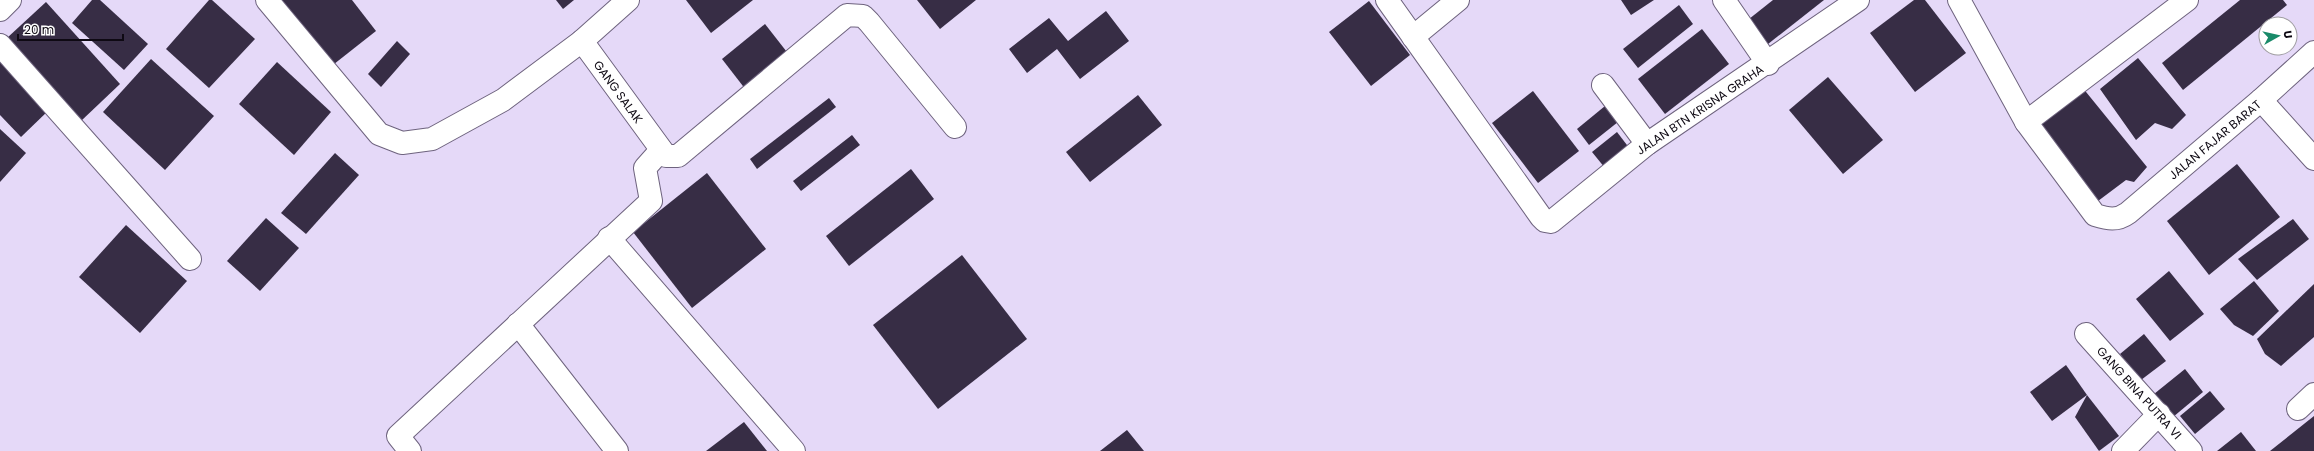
<svg xmlns="http://www.w3.org/2000/svg" width="2314" height="451" font-family="Poppins,sans-serif">
  <rect width="100%" height="100%" fill="#e5d9f8"/>
  <g fill="#372d45">
    <polygon points="92,0 100,0 148,44 124,70 72,23"/>
    <polygon points="209,0 212,0 255,39 209,88 166,49"/>
    <polygon points="277,0 352,0 376,31 329,68"/>
    <polygon points="556,0 574,0 563,9"/>
    <polygon points="686,0 753,0 711,33"/>
    <polygon points="917,0 976,0 940,29"/>
    <polygon points="1621,0 1654,0 1631,15"/>
    <polygon points="1773,0 1824,0 1763,48 1744,23"/>
    <polygon points="1914,0 1925,0 1966,53 1915,92 1870,33"/>
    <polygon points="2240,0 2283,0 2287,5 2183,90 2162,63"/>
    <polygon points="1369,1 1410,55 1371,86 1329,32"/>
    <polygon points="46,2 120,84 81,121 7,38"/>
    <polygon points="1679,5 1693,24 1638,68 1623,49"/>
    <polygon points="1106,11 1129,41 1080,79 1057,49 1027,73 1009,49 1049,18 1068,41"/>
    <polygon points="765,24 790,56 746,90 722,59"/>
    <polygon points="1702,29 1729,64 1665,114 1638,79"/>
    <polygon points="397,41 410,54 381,87 368,74"/>
    <polygon points="0,56 50,109 21,137 0,115"/>
    <polygon points="2138,58 2186,115 2172,129 2155,123 2136,140 2100,89"/>
    <polygon points="151,59 214,116 165,170 103,112"/>
    <polygon points="277,62 331,112 294,155 239,104"/>
    <polygon points="1828,77 1883,140 1843,174 1789,110"/>
    <polygon points="2082,87 2147,167 2134,182 2126,180 2098,201 2037,121"/>
    <polygon points="1533,91 1579,151 1538,183 1492,123"/>
    <polygon points="1138,95 1162,125 1090,182 1066,152"/>
    <polygon points="829,98 836,107 757,169 750,159"/>
    <polygon points="1605,106 1618,122 1589,145 1577,129"/>
    <polygon points="0,129 26,153 0,182"/>
    <polygon points="1617,132 1630,149 1605,168 1592,152"/>
    <polygon points="852,135 860,145 801,191 793,181"/>
    <polygon points="335,153 359,175 306,234 281,213"/>
    <polygon points="2237,164 2280,217 2209,275 2167,221"/>
    <polygon points="911,169 934,199 849,266 826,236"/>
    <polygon points="707,173 766,249 692,308 633,232"/>
    <polygon points="266,218 299,248 260,291 227,261"/>
    <polygon points="2293,219 2309,239 2257,280 2238,259"/>
    <polygon points="126,225 187,281 140,333 79,277"/>
    <polygon points="962,255 1027,339 938,409 873,325"/>
    <polygon points="2169,271 2204,314 2170,341 2136,299"/>
    <polygon points="2254,281 2279,311 2253,336 2234,325 2220,309"/>
    <polygon points="2314,284 2314,337 2281,366 2265,354 2257,339"/>
    <polygon points="2144,334 2166,361 2141,380 2120,354"/>
    <polygon points="2066,365 2087,395 2052,421 2030,392"/>
    <polygon points="2185,369 2203,392 2173,417 2154,394"/>
    <polygon points="2210,391 2225,409 2195,434 2180,416"/>
    <polygon points="2087,395 2119,436 2099,451 2075,417"/>
    <polygon points="2314,416 2314,451 2270,451"/>
    <polygon points="744,422 767,451 706,451"/>
    <polygon points="1127,430 1144,451 1100,451"/>
    <polygon points="2241,432 2256,451 2217,451"/>
  </g>
  <g fill="none" stroke-linecap="round" stroke-linejoin="round">
    <defs>
      <g id="minor">
        <polyline points="267,0 379,134 402,143 432,139 503,100 582,41 628,0"/>
        <polyline points="1387,0 1541,217 1545,221 1551,222 1647,144 1858,0"/>
        <polyline points="1724,0 1768,64"/>
        <path d="M1959 0 2026 122 2095 215C2108 219 2117 221 2128 213L2261 100 2314 52"/>
        <polyline points="1413,37 1458,0"/>
        <polyline points="582,41 666,156 678,156 847,15 863,16 869,22 955,127"/>
        <polyline points="0,45 190,259"/>
        <polyline points="1603,85 1647,144"/>
        <polyline points="2261,100 2314,159"/>
        <polyline points="2026,122 2187,0"/>
        <polyline points="609,238 794,451"/>
        <polyline points="518,324 617,451"/>
        <polyline points="2086,334 2191,451"/>
        <polyline points="2298,409 2314,394"/>
        <polyline points="410,451 398,436 651,201 645,168 661,150"/>
        <polyline points="2123,451 2159,414"/>
      </g>
      <polyline id="tertiary" points="0,10 10,0"/>
    </defs>
    <use href="#minor" stroke="#6e637e" stroke-width="24"/>
    <use href="#tertiary" stroke="#6e637e" stroke-width="24"/>
    <use href="#minor" stroke="#fff" stroke-width="22"/>
    <use href="#tertiary" stroke="#fff" stroke-width="22"/>
  </g>
  <g text-anchor="middle" stroke-width="4" stroke-linejoin="round" paint-order="stroke">
    <g font-size="12" fill="#0e0913" stroke="#fff">
      <text transform="translate(618 92) rotate(54)" y="4">GANG SALAK</text>
      <text transform="translate(1700 110) rotate(-34)" y="4">JALAN BTN KRISNA GRAHA</text>
      <text transform="translate(2215 140) rotate(-40)" y="4">JALAN FAJAR BARAT</text>
      <text transform="translate(2139 393) rotate(48)" y="4">GANG BINA PUTRA VI</text>
    </g>
  </g>
  <g transform="translate(2278 36) rotate(82)"><circle r="19" fill="#ffffff" stroke="#9f9da1"/>
  <path d="M0-3L7 15L0 10L-7 15Z" fill="#198a69"/>
  <text y="-6" font-size="11" font-weight="bold" text-anchor="middle" fill="#0e0913">U</text>
  </g>
  <path d="M18 34v6h105v-6" fill="none" stroke="#0e0913" stroke-width="2"/>
  <text x="24" y="34" font-size="12" fill="#0e0913" stroke="#ffffff" stroke-width="3" paint-order="stroke">20 m</text>
</svg>
